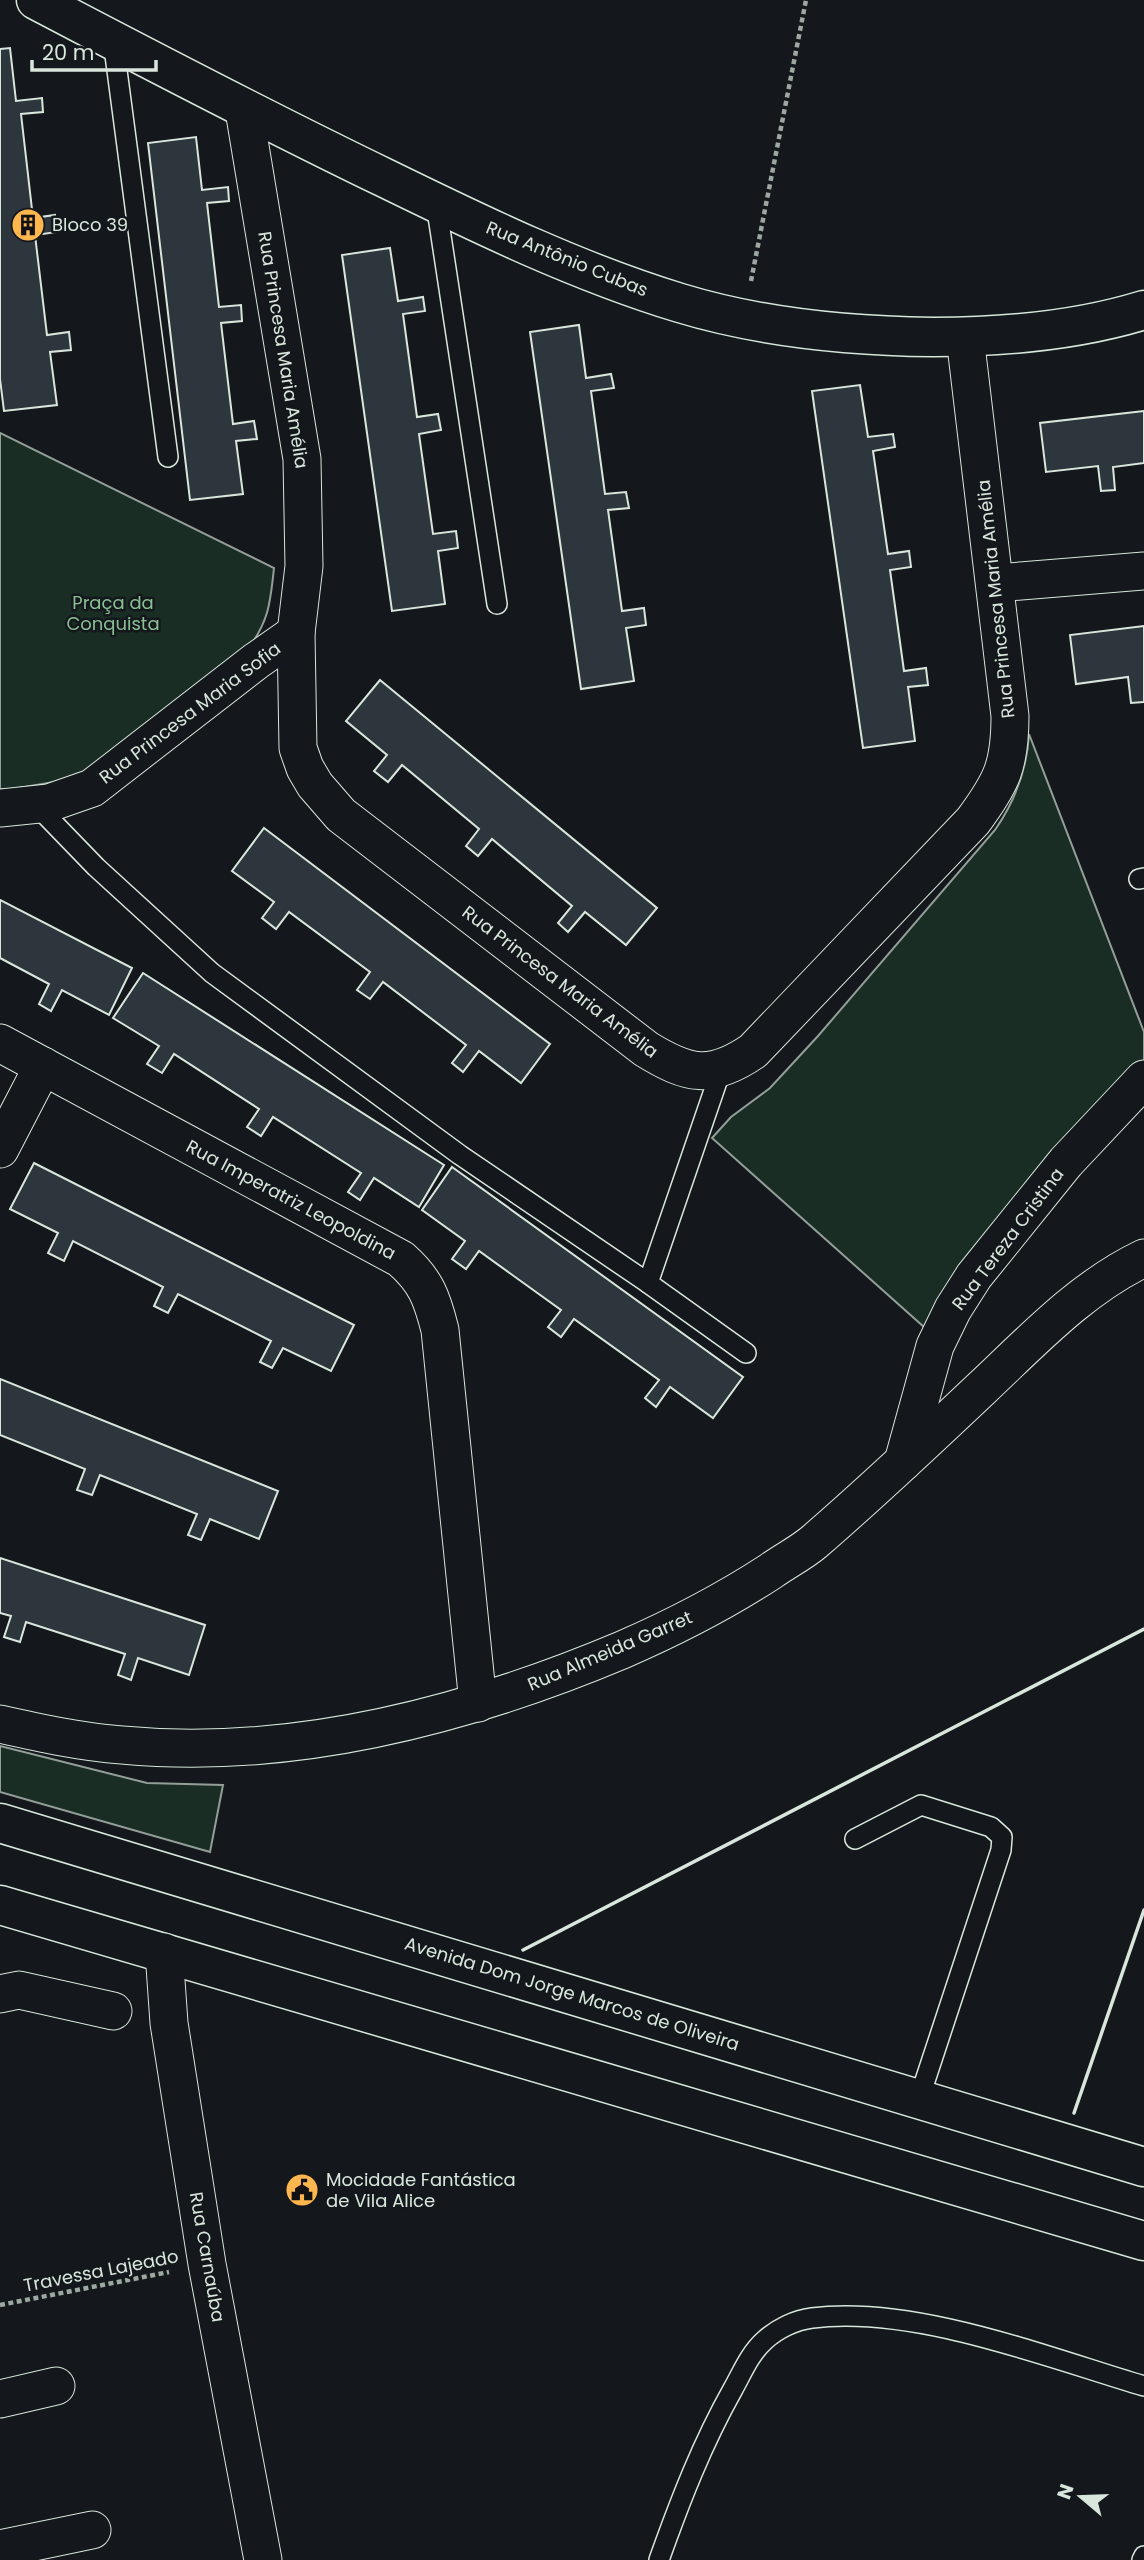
<svg xmlns="http://www.w3.org/2000/svg" width="1144" height="2560" font-family="Poppins,sans-serif">
  <rect width="100%" height="100%" fill="#14181c"/>
  <g fill="#1a2d24" stroke="#939e99" stroke-width="2">
    <path d="M0 433 274 568C270 605 269 621 246 652L83 777 7 790 0 789Z"/>
    <path d="M1029 734 1144 1032V1062L924 1327 712 1138 731 1117 770 1088 818 1036 995 830C1015 801 1027 770 1029 734Z"/>
    <polygon points="0,1746 147,1783 223,1785 210,1852 0,1792"/>
  </g>
  <g fill="#2c363c" stroke="#d8e6dc" stroke-width="2">
    <polygon points="10,48 16,101 42,98 43,112 21,114 33,218 55,215 57,232 35,235 47,335 69,332 71,350 50,352 57,405 4,411 0,379 0,49"/>
    <polygon points="196,137 202,190 228,187 229,201 207,203 219,307 241,305 242,321 221,323 233,424 254,421 257,439 236,441 243,494 190,500 148,143"/>
    <polygon points="390,248 398,301 423,297 425,311 403,314 417,417 438,414 441,430 419,434 433,534 456,531 458,548 438,551 445,604 392,611 342,255"/>
    <polygon points="579,325 586,378 611,374 614,388 591,391 605,494 626,492 629,508 608,510 622,611 644,608 646,625 626,628 634,681 581,689 530,332"/>
    <polygon points="860,385 868,437 893,434 895,447 873,451 888,554 909,551 911,567 890,570 904,671 926,668 928,685 908,687 915,741 863,748 812,391"/>
    <polygon points="1144,411 1144,463 1113,467 1115,490 1101,491 1098,466 1046,472 1040,423"/>
    <polygon points="1144,626 1144,702 1131,703 1128,677 1076,684 1070,635"/>
    <polygon points="380,680 657,908 626,945 585,912 568,932 558,923 572,906 492,839 478,856 466,846 479,829 402,765 388,782 374,771 387,755 346,721"/>
    <polygon points="264,828 550,1044 521,1083 479,1051 463,1072 452,1063 466,1045 383,982 370,999 357,990 370,972 289,912 276,929 262,918 274,902 232,871"/>
    <polygon points="0,900 132,968 109,1015 62,990 51,1011 39,1004 49,984 0,958"/>
    <polygon points="143,973 444,1165 419,1207 374,1178 360,1200 348,1192 361,1173 273,1117 261,1136 247,1127 259,1109 174,1054 162,1073 147,1064 159,1046 113,1018"/>
    <polygon points="34,1163 354,1325 331,1371 283,1348 272,1368 260,1362 271,1341 178,1294 168,1313 154,1306 163,1287 73,1241 64,1261 48,1253 58,1233 10,1209"/>
    <polygon points="452,1167 743,1377 713,1418 670,1387 656,1407 645,1398 659,1380 574,1319 561,1337 548,1327 561,1310 479,1251 466,1269 452,1259 465,1241 422,1210"/>
    <polygon points="0,1379 278,1491 259,1539 210,1519 201,1540 188,1535 197,1514 100,1475 92,1495 77,1490 85,1469 0,1435"/>
    <polygon points="0,1558 205,1625 189,1675 138,1658 131,1680 118,1675 125,1654 26,1622 20,1642 4,1637 11,1616 0,1613"/>
  </g>
  <g fill="none" stroke-linecap="round" stroke-linejoin="round">
    <defs>
      <g id="lane">
        <polyline points="113,40 168,457"/>
        <polyline points="436,203 497,604"/>
        <polyline points="36,805 96,867 212,973 460,1155 648,1283 746,1353"/>
        <polyline points="1139,879 1144,878"/>
        <polyline points="648,1283 721,1070"/>
        <polyline points="855,1839 921,1805 991,1827 1002,1837 1001,1850 919,2099"/>
        <path d="M659 2560C680 2501 702 2444 733 2389 742 2373 750 2353 765 2340 777 2329 795 2320 812 2318 914 2305 1046 2357 1144 2386"/>
        <polyline points="1142,2560 1144,2556"/>
      </g>
      <g id="street">
        <path d="M244 110 302 459 304 566 296 633 298 748 305 768 315 785 341 815 646 1049C688 1075 711 1080 753 1051L973 821C1002 782 1010 765 1010 716L965 337"/>
        <polyline points="996,583 1144,571"/>
        <polyline points="0,808 49,803 92,788 256,661 296,633"/>
        <path d="M0 1043 401 1259C426 1281 432 1298 440 1330L478 1703"/>
        <polyline points="0,1149 43,1066"/>
        <polyline points="903,1462 935,1346 953,1309 974,1276 1066,1162 1144,1079"/>
        <path d="M0 1724C40 1733 81 1742 122 1745 293 1761 465 1716 622 1650 675 1627 722 1603 771 1571 785 1561 801 1553 814 1542 872 1492 927 1440 982 1388 1032 1341 1081 1288 1144 1258"/>
        <polyline points="164,1952 169,2023 207,2264 263,2560"/>
        <polyline points="0,1994 19,1990 113,2011"/>
        <polyline points="0,2399 56,2386"/>
        <polyline points="0,2549 92,2530"/>
      </g>
      <g id="secondary">
        <path d="M36 0C152 61 267 121 385 178 481 225 578 272 680 303 762 328 848 336 933 337 1004 337 1076 331 1144 310"/>
        <polyline points="0,1823 1144,2167"/>
        <polyline points="0,1905 1144,2241"/>
      </g>
    </defs>
    <use href="#lane" stroke="#d8e6dc" stroke-width="22"/>
    <use href="#street" stroke="#d8e6dc" stroke-width="39"/>
    <use href="#secondary" stroke="#d8e6dc" stroke-width="41"/>
    <g stroke="#9da8a2" stroke-width="4.5" stroke-dasharray="5 3.5" stroke-linecap="butt">
      <polyline points="751,281 806,0"/>
      <polyline points="0,2305 169,2272"/>
    </g>
    <use href="#lane" stroke="#14181c" stroke-width="19"/>
    <use href="#street" stroke="#14181c" stroke-width="37"/>
    <use href="#secondary" stroke="#14181c" stroke-width="38"/>
    <g stroke="#d8e6dc" stroke-width="3.5">
      <polyline points="523,1950 1144,1629"/>
      <polyline points="1074,2113 1144,1910"/>
    </g>
  </g>
  <defs>
    <symbol id="building-disc" viewBox="-11 -11 22 22"><circle r="9.5" fill="#ffb74d" stroke="#14181c"/><path d="M-4-6H4V6H1V3H-1V6H-4ZM-2.5-4.3h1.7v1.8h-1.7ZM.8-4.3h1.7v1.8H.8ZM-2.5-1h1.7V.8h-1.7ZM.8-1h1.7V.8H.8Z" fill="#111"/></symbol>
    <symbol id="civic-disc" viewBox="-11 -11 22 22"><circle r="9.5" fill="#ffb74d" stroke="#14181c"/><path d="M-.6-6.5H3V-4.5H.6V-3L4-1V1h2V6H-6V1h2V-1L-.6-3ZM-1.2 2.5V6h2.4V2.5Z" fill="#111"/></symbol>
  </defs>
  <g fill-rule="evenodd">
    <use href="#building-disc" x="9" y="206" width="38" height="38"/>
    <use href="#civic-disc" x="283" y="2171" width="38" height="38"/>
  </g>
  <g text-anchor="middle" stroke-width="5" stroke-linejoin="round" paint-order="stroke">
    <g font-size="18" fill="#d8e6dc" stroke="#14181c" text-anchor="start">
      <text x="52" y="231">Bloco 39</text>
      <text x="326" y="2186">Mocidade Fantástica<tspan x="326" dy="21">de Vila Alice</tspan></text>
    </g>
    <g font-size="18" fill="#d8e6dc" stroke="#14181c">
      <text transform="translate(567 259) rotate(22)" y="6">Rua Antônio Cubas</text>
      <text transform="translate(283 350) rotate(81)" y="6">Rua Princesa Maria Amélia</text>
      <text transform="translate(996 599) rotate(-96)" y="6">Rua Princesa Maria Amélia</text>
      <text transform="translate(190 713) rotate(-37)" y="6">Rua Princesa Maria Sofia</text>
      <text transform="translate(560 982) rotate(37)" y="6">Rua Princesa Maria Amélia</text>
      <text transform="translate(291 1200) rotate(28)" y="6">Rua Imperatriz Leopoldina</text>
      <text transform="translate(1008 1239) rotate(-53)" y="6">Rua Tereza Cristina</text>
      <text transform="translate(610 1651) rotate(-23)" y="6">Rua Almeida Garret</text>
      <text transform="translate(572 1994) rotate(17)" y="6">Avenida Dom Jorge Marcos de Oliveira</text>
      <text transform="translate(207 2257) rotate(80)" y="6">Rua Carnaúba</text>
      <text transform="translate(101 2271) rotate(-11)" y="6">Travessa Lajeado</text>
    </g>
    <g font-size="18" fill="#8ac095" stroke="#14181c">
      <text x="113" y="609">Praça da<tspan x="113" dy="21">Conquista</tspan></text>
    </g>
  </g>
  <g transform="translate(1081 2497) rotate(289)" stroke="#14181c" stroke-width="5" paint-order="stroke">
  <path d="M0-5L12 26L0 18L-12 26Z" fill="#d8e6dc"/>
  <text y="-10" font-size="19" font-weight="bold" text-anchor="middle" fill="#d8e6dc">N</text>
  </g>
  <path d="M32 60v10h124v-10" fill="none" stroke="#d8e6dc" stroke-width="3.5"/>
  <text x="42" y="60" font-size="21" fill="#d8e6dc" stroke="#14181c" stroke-width="5" paint-order="stroke">20 m</text>
</svg>
